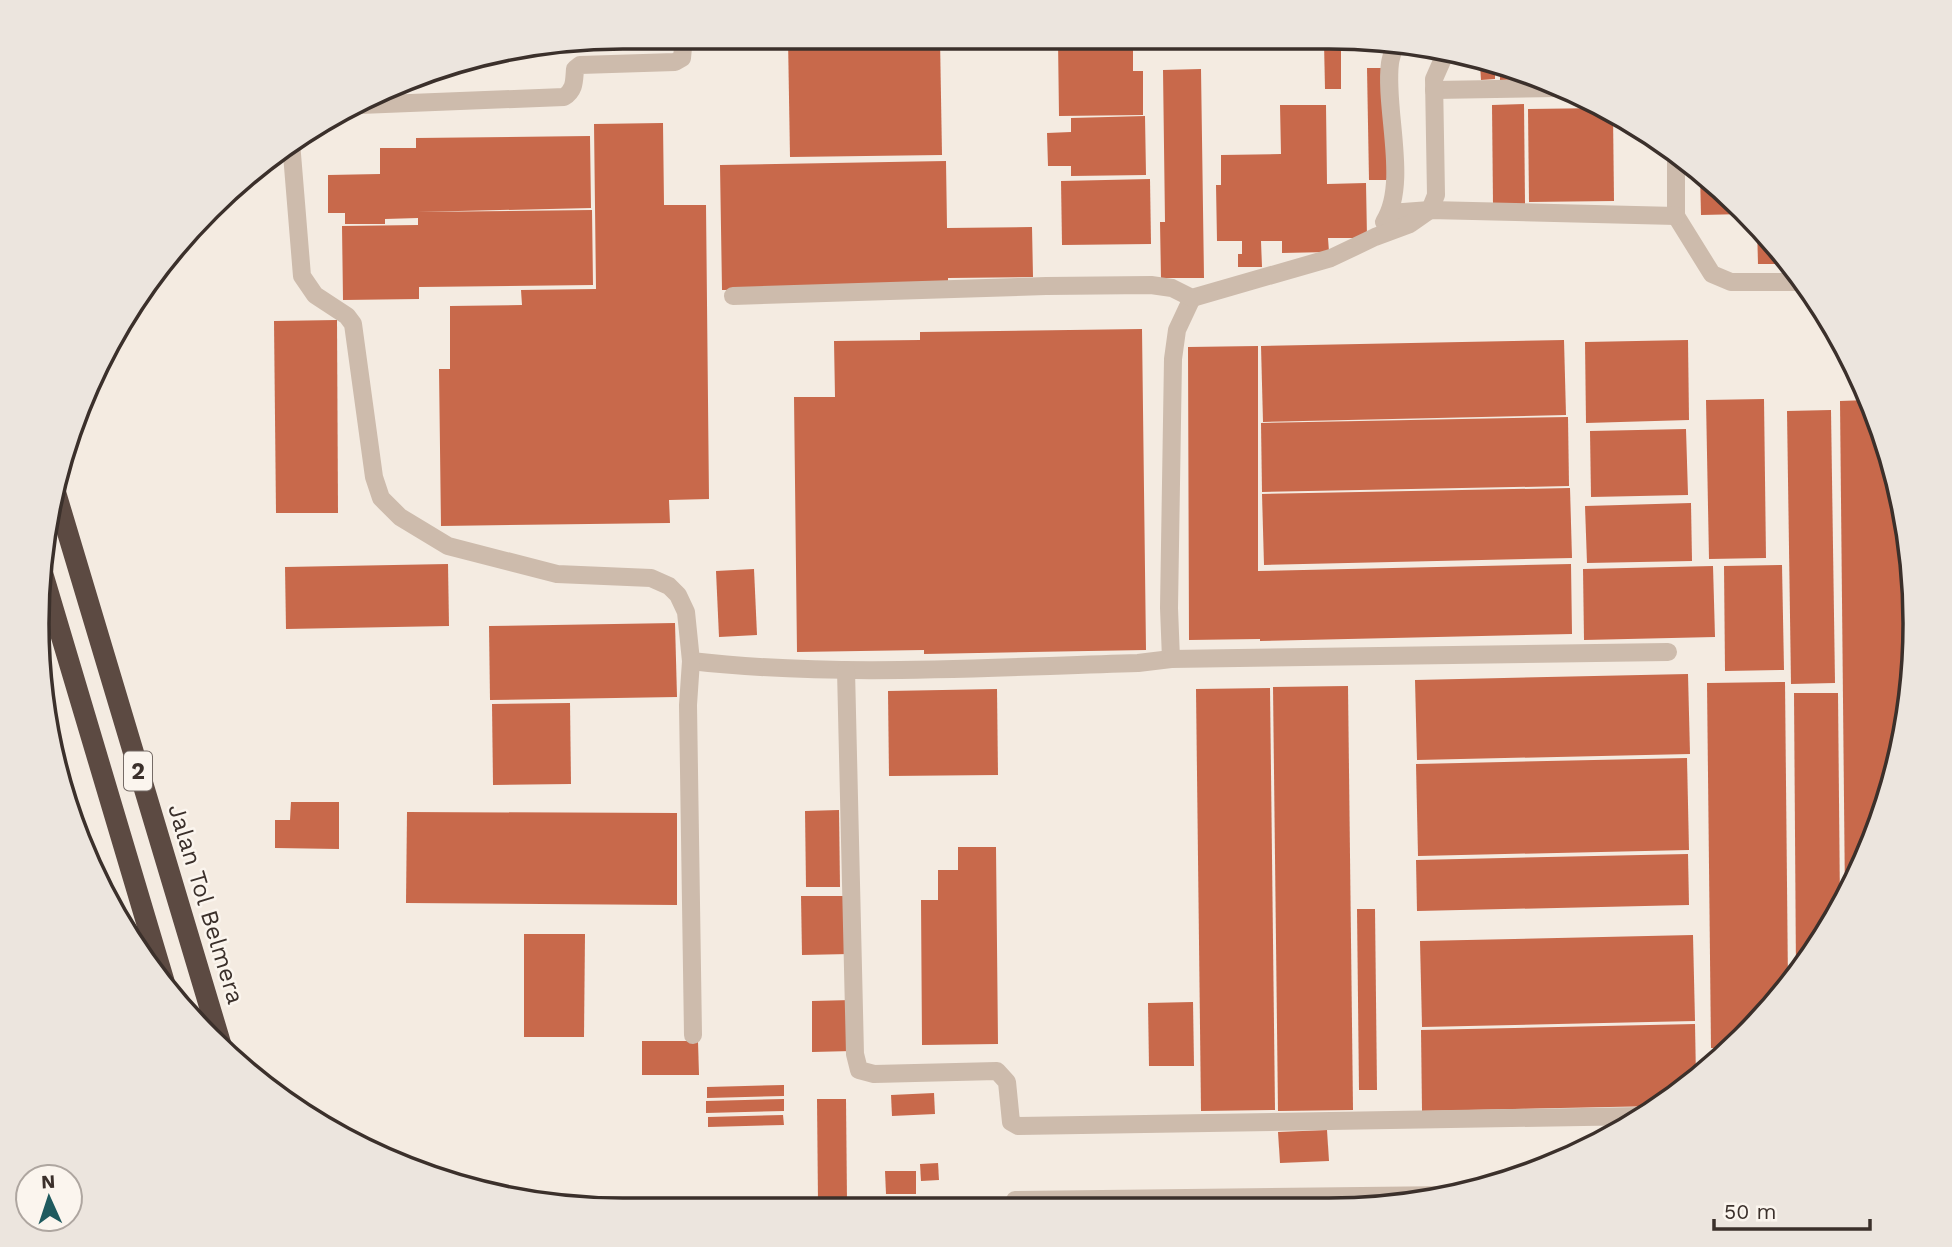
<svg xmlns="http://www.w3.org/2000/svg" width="1952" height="1247" font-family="'Work Sans',sans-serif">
  <rect width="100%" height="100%" fill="#f4ebe1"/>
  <g fill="#c8694b">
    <polygon points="788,38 940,39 942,155 790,157"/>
    <polygon points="1058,40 1133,40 1133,71 1143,71 1143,115 1059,116"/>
    <polygon points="1341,41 1341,89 1325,89 1324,42"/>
    <polygon points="1480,64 1495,69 1495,79 1481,80"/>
    <polygon points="1367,68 1386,68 1387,180 1369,180"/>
    <polygon points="1201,69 1204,278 1161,278 1160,222 1165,222 1163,70"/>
    <polygon points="1500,70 1528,79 1500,80"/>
    <polygon points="1524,104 1525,204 1493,204 1492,105"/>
    <polygon points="1280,105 1326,105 1327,184 1366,183 1367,238 1328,238 1329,252 1282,253 1282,241 1261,241 1262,267 1238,267 1238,254 1242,254 1242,241 1217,241 1216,185 1221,185 1221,155 1281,154"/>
    <polygon points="1603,108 1613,114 1614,201 1529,202 1528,109"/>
    <polygon points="1145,116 1146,175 1071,176 1071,166 1048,166 1047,133 1071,132 1071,118"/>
    <polygon points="663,123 664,205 706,205 709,499 669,500 670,523 441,526 439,369 450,369 450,306 522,305 521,290 596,289 594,124"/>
    <polygon points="590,136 591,208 417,212 592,210 593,285 419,287 419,299 343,300 342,226 418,225 418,218 385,219 385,224 345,224 345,213 328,213 328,175 380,174 380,148 416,148 416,138"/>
    <polygon points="946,161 947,228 1032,227 1033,277 948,278 948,287 722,290 720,165"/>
    <polygon points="1700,172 1715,182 1745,214 1701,215"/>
    <polygon points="1150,179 1151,244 1062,245 1061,181"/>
    <polygon points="1757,227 1792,264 1758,264"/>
    <polygon points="337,320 338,513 276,513 274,321"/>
    <polygon points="1142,329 1146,650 924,654 924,650 797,652 794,397 835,397 834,341 920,340 920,332"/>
    <polygon points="1564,340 1566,415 1263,422 1261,346"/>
    <polygon points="1688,340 1689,420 1586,423 1585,342"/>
    <polygon points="1258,346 1258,571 1571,564 1572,634 1260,641 1260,639 1189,640 1188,347"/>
    <polygon points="1764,399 1766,558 1709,559 1706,400"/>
    <polygon points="1868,400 1895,471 1912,571 1910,700 1884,812 1845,899 1840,401"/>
    <polygon points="1831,410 1835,683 1791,684 1787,411"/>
    <polygon points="1568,417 1569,486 1262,492 1261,423"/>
    <polygon points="1686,429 1688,495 1591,497 1590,431"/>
    <polygon points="1570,488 1572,558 1264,565 1262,494"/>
    <polygon points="1691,503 1692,561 1587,563 1585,506"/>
    <polygon points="448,564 449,626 286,629 285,567"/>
    <polygon points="1782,565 1784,670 1725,671 1724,566"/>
    <polygon points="1713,566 1715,637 1584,640 1583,569"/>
    <polygon points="754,569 757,635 719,637 716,571"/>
    <polygon points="675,623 677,697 490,700 489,626"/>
    <polygon points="1688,674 1690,754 1417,760 1415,680"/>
    <polygon points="1785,682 1788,985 1770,1010 1730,1048 1711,1048 1707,683"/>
    <polygon points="1348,686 1353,1110 1278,1111 1273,687"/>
    <polygon points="1270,688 1275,1110 1201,1111 1196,689"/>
    <polygon points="997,689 998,775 889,776 888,691"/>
    <polygon points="1794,693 1838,693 1840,908 1796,973"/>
    <polygon points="570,703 571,784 493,785 492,704"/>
    <polygon points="1687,758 1689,850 1418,856 1416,764"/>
    <polygon points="291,802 339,802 339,849 275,848 275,820 290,820"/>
    <polygon points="839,810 840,887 806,887 805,811"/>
    <polygon points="407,812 677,813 677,905 406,903"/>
    <polygon points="958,847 996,847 998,1044 922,1045 921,900 938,900 938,870 958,870"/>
    <polygon points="1688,854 1689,905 1417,911 1416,860"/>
    <polygon points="801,896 848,896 849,954 802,955"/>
    <polygon points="1357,909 1375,909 1377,1090 1359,1090"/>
    <polygon points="524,934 585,934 584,1037 524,1037"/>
    <polygon points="1693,935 1695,1021 1422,1027 1420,941"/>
    <polygon points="852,1000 852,1051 812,1052 812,1001"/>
    <polygon points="1193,1002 1194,1066 1149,1066 1148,1003"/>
    <polygon points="1695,1024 1696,1079 1686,1089 1658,1106 1422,1111 1421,1030"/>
    <polygon points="642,1041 698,1041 699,1075 642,1075"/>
    <polygon points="784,1085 784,1096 707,1098 707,1087"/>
    <polygon points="934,1093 935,1114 892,1116 891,1095"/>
    <polygon points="784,1099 784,1111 706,1113 706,1101"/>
    <polygon points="817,1099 846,1099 847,1202 818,1202"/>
    <polygon points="783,1115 784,1125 708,1127 708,1117"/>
    <polygon points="1327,1130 1329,1161 1280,1163 1278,1132"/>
    <polygon points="938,1163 939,1180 921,1181 920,1164"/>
    <polygon points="885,1171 916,1171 916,1194 886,1194"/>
    <polygon points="1276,1205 1382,1205 1382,1206 1366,1209 1276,1209"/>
  </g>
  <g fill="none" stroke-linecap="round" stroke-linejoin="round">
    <g stroke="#cdbbac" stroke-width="18">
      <polyline points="1434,90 1559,88"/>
      <path d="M360 105 564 97C575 90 574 81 575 69L580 65 675 62 682 58 684 37"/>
      <path d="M291 142 302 276 315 295 347 316 353 324 374 477 381 498 400 517 448 546 557 574 651 578 669 586 678 595 686 612 691 661C839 678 990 667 1138 663L1171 659 1169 608 1173 359 1177 330 1192 298"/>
      <polyline points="1676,156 1676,216 1712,274 1731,282 1803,282"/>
      <polyline points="1390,213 1430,210 1676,216"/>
      <path d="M1384 222C1409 183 1384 109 1390 63 1391 56 1394 49 1396 42"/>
      <polyline points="733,296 1046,286 1151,285 1172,288 1192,298 1331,258 1375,237 1410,224 1430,210 1436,195 1434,79 1445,54"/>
      <polyline points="1171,659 1668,652"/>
      <polyline points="691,661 688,705 693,1035"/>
      <polyline points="846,670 855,1054 859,1070 874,1074 997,1071 1007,1082 1011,1122 1018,1126 1643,1116"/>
      <polyline points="1015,1200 1453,1195"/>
    </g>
    <g stroke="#5c4a42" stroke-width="21">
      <polyline points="56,494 222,1048"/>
      <polyline points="41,568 164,981"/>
    </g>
  </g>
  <g text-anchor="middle" stroke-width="5" stroke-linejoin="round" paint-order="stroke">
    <rect fill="#fbf5ee" stroke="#756b66" stroke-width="2" x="124" y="751.5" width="28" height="39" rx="5"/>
    <g font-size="23" font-weight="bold" fill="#3b302b">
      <text x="138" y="779">2</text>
    </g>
    <g font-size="24" fill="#3b302b" stroke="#fbf5ee">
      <text transform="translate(206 904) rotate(73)" y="8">Jalan Tol Belmera</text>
    </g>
  </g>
  <path d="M0 0H1952V1247H0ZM623 49H1329A574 574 0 0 1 1903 623V624A574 574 0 0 1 1329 1198H623A574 574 0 0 1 49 624V623A574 574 0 0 1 623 49Z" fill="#ece5de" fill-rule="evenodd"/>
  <path fill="none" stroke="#3b302b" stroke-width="3.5" d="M623 49H1329A574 574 0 0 1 1903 623V624A574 574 0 0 1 1329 1198H623A574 574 0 0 1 49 624V623A574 574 0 0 1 623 49Z"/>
  <g transform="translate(49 1198) rotate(357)"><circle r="33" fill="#fbf5ee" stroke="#aea6a0" stroke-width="2"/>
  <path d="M0-5L12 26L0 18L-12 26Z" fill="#1f5a5e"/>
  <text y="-10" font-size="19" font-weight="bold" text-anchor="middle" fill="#3b302b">N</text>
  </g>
  <path d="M1714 1219v10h156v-10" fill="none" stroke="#3b302b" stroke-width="3.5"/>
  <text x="1724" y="1219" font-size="21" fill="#3b302b" stroke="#fbf5ee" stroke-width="5" paint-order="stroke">50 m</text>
</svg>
